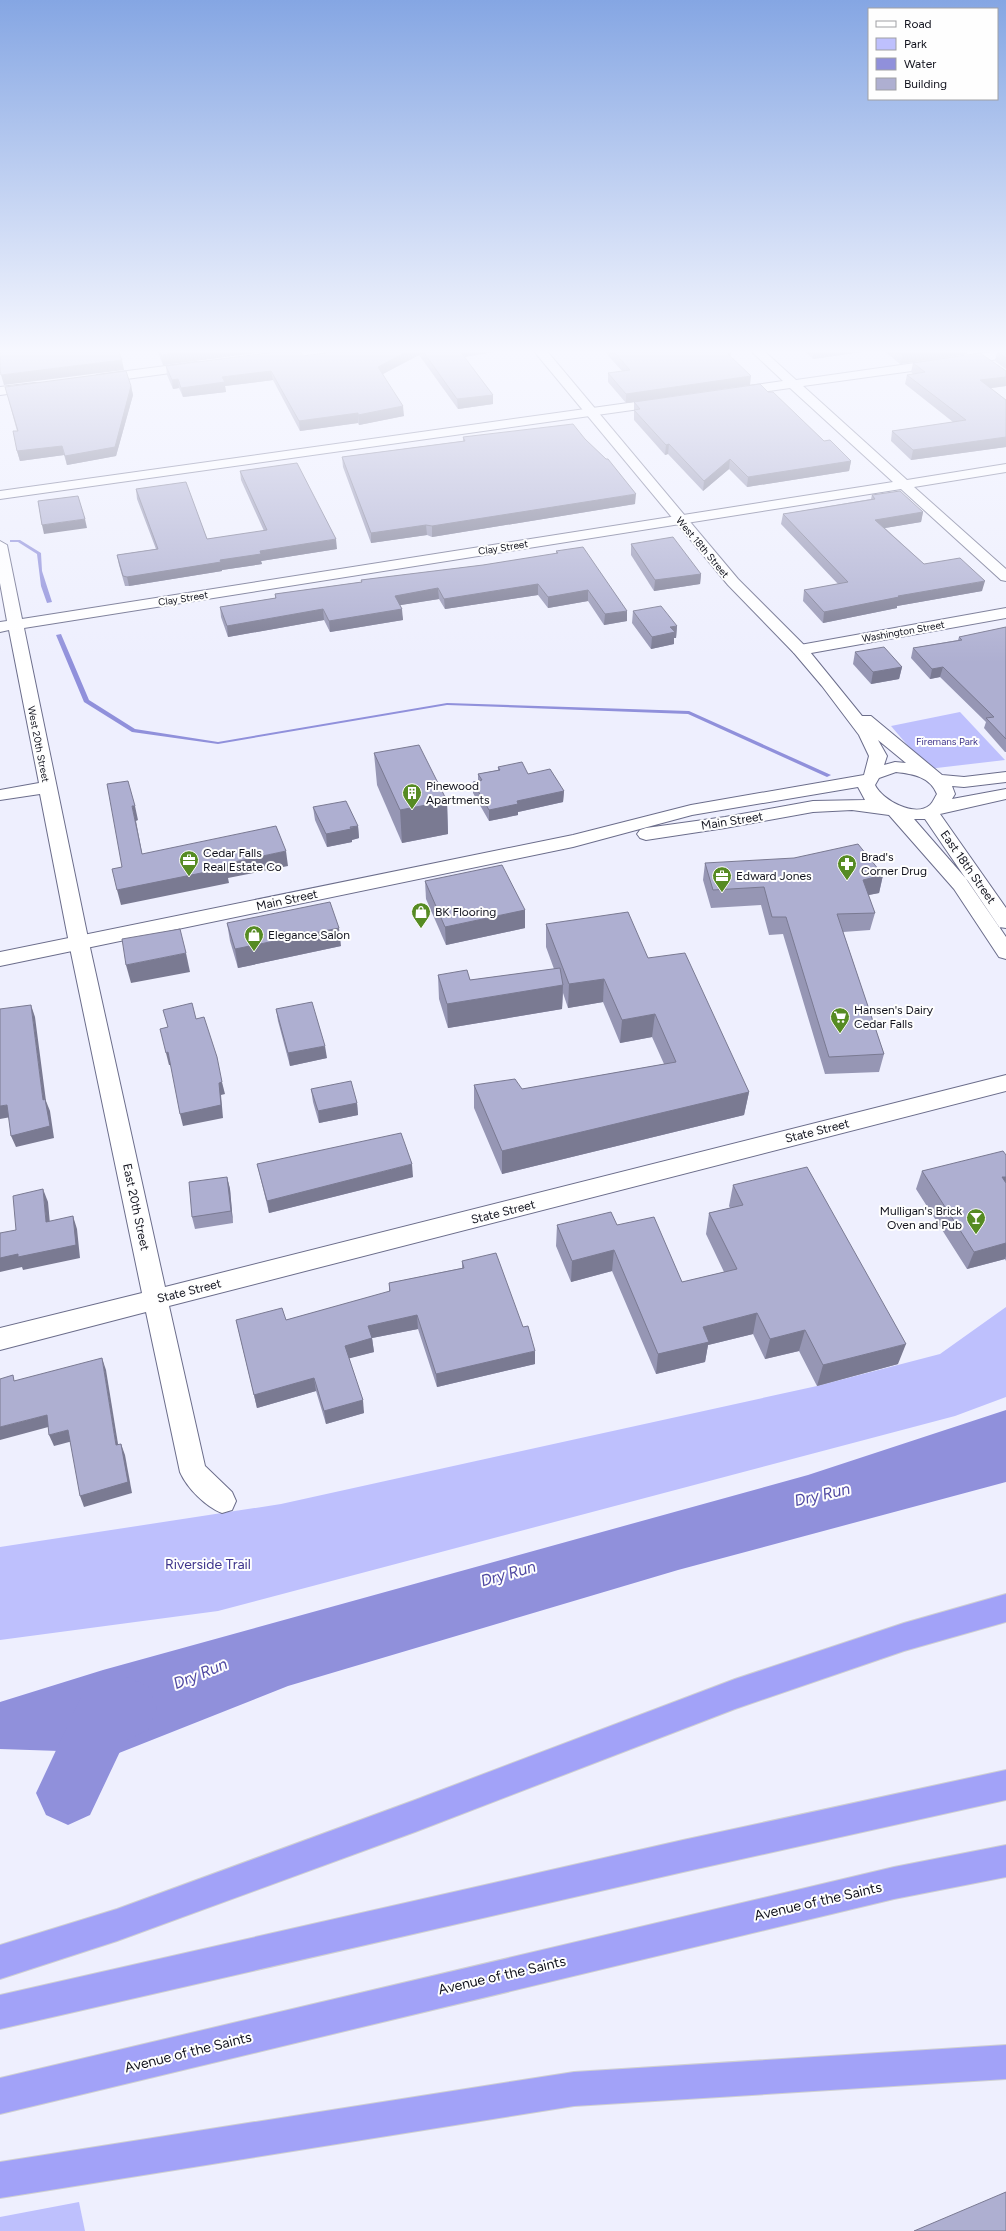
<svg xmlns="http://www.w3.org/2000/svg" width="1006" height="2231" font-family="Figtree,sans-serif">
  <rect width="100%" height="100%" fill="#eeeffe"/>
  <g fill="#bec0fd">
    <polygon points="960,712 1005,760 928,769 891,726"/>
    <polygon points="1006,1307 1006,1397 955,1416 218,1611 0,1640 0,1547 281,1504 817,1386 940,1354"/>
    <polygon points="79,2202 85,2231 0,2231 0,2217"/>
  </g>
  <g fill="#9090db">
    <polygon points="10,540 20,540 41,553 42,571 52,602 47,603 41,586 37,554 18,542 10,542"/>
    <polygon points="61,634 89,700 135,729 218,742 447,703 689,711 831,775 827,777 688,714 447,705 218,744 132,732 84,702 56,635"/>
    <polygon points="1006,1410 1006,1482 678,1570 288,1686 119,1753 0,1749 0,1702 103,1670 808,1475"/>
  </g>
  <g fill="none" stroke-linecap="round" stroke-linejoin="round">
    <polygon fill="#9090db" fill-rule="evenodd" points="126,1677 148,1686 157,1708 148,1730 125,1741 90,1815 68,1825 46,1815 36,1793 81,1697"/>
    <defs>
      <g id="street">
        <polygon points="295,350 330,350 324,354 271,361 265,357 271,353"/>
        <path d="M750 350H763L796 380 1006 350V358L803 386 907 480 1006 464V472L914 487 1006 569V581L1001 580 901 489 24 628 89 943 165 1287 1006 1075V1091L169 1306 205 1466 232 1492 236 1501 232 1510 222 1513C206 1507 187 1488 180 1472L146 1312 0 1350V1328L142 1293 69 943 40 794 0 800V790L39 783 9 630 0 632V622L7 621 0 583V541L7 545 22 619 893 482 790 388 734 396 730 395 728 392 734 388 783 381Z"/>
        <polygon points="196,362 200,363 202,366 200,369 97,383 91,379 97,375"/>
        <polygon points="35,383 39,384 41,387 39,390 0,395 0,387"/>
        <polygon points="664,398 670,402 668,405 0,499 0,491"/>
        <polygon points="1006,608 1006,618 800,655 794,653 792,650 794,647 800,645"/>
      </g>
      <path id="secondary" d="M533 350H546L738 579 806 647 862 716H871L942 775 964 777 1006 772V782L964 787 952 786 955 794 952 799 1006 789V799L940 814 1006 908V928L999 927 925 819H914L968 881 1006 937V959L999 957 954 889 889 815 852 810 813 812 725 828 646 840 640 838 637 834 640 830 646 828 725 817 813 801 865 800 858 787 692 815 573 847 0 966V952L573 835 691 805 864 775 869 756 859 735 822 686 794 653 728 585ZM878 740 906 763 895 762 884 765 887 756ZM896 772C914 774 930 777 937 794 935 797 933 802 930 805 915 818 882 800 875 785L879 778Z"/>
      <g id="highway">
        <polygon points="1006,1594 1006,1622 904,1651 735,1709 415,1832 117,1941 0,1979 0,1945 117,1909 415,1800 735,1679 904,1623"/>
        <polygon points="1006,1770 1006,1800 683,1872 0,2029 0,1995 683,1840"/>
        <polygon points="1006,1845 1006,1877 894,1899 0,2114 0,2078 894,1867"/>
        <polygon points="1006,2045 1006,2079 574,2106 0,2198 0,2162 574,2072"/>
      </g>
    </defs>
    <use href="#street" stroke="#6b6d8b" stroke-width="2"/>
    <use href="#secondary" stroke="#6b6d8b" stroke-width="2"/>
    <use href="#highway" stroke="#cfd0d2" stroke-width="2"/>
    <use href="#street" fill="#fff" fill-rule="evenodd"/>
    <use href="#secondary" fill="#fff" fill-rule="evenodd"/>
    <use href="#highway" fill="#a2a2f8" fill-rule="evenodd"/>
  </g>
  <g fill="#9696b4">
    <polygon points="157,350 280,350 163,365"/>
    <polygon points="346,350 505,350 465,357 493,395 493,404 458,409 419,355 383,374 404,416 359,425 358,423 300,431 273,380 225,386 226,392 183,397 179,388 173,389 167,375 166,366 303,356"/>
    <polygon points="603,350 729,350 731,353 731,357 750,385 626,403 608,382 608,373 622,371"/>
    <polygon points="803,350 875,350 813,359"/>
    <polygon points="883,350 968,350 967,354 900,364"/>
    <polygon points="1006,350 1006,369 995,361 997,352"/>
    <polygon points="913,363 1006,377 1006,386 990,388 1006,400 1006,447 911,460 891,441 892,431 953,422 905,384 907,375 913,374 911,372"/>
    <polygon points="131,386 133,395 116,456 67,465 64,455 20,461 17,451 17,431 5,387"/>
    <polygon points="768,392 824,441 851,461 849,471 747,487 729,469 703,491 668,454 665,455 634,420 634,402"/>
    <polygon points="463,437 635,504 432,537 427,535 371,543 343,467 342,457 463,441"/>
    <polygon points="240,471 337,549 261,561 262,564 222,570 222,571 129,586 125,586 119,565 117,555 156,549 137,499 136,489 207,539 264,531 241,480"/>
    <polygon points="872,495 923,512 921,522 885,528 924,564 982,591 897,606 897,608 823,623 803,601 804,590 838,584 781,524 783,514 871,499"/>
    <polygon points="631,544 701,574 700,584 654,591 631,555"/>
    <polygon points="556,551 627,621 604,625 588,601 548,608 538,595 445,609 439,599 400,605 403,620 330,632 324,620 228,637 221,617 220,607 275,598 275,594 361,582 361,580 483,565 556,554"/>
    <polygon points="633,611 677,626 676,638 674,638 674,644 651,649 632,623"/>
    <polygon points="1006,627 1006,752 1005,752 984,728 986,722 940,677 930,679 911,658 913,648 958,640 959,637"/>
    <polygon points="855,652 902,667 899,679 871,684 853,664"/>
    <polygon points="374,753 447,801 448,834 402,843 377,785"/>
    <polygon points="498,767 528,774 564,791 563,802 518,812 518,815 489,821 473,793 473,782 478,781 478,774 498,770"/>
    <polygon points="313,807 358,826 359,838 352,840 352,842 327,847 315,820"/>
    <polygon points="705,863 883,875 879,893 868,895 875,913 870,930 843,932 884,1054 879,1072 825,1074 783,934 769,935 761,905 711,908 703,880"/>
    <polygon points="425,881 525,910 525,928 446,945 426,899"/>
    <polygon points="227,923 341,946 238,968 230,941"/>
    <polygon points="546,924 648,958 749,1092 744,1115 502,1174 474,1108 474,1085 522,1089 664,1064 652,1037 620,1043 603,1002 568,1008 563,993 562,1009 448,1028 439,999 438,975 470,980 554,969 546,947"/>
    <polygon points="276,1009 327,1058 290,1066 278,1021"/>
    <polygon points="311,1089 357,1103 358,1115 319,1123 313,1102"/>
    <polygon points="1006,1155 1006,1261 1005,1259 967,1269 916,1189 922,1171"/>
    <polygon points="257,1164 413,1177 269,1213 260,1176"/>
    <polygon points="227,1177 230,1189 233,1223 195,1229 192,1217"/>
    <polygon points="733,1185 898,1364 817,1386 799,1351 765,1359 753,1334 708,1345 705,1362 656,1374 612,1271 571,1282 556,1246 557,1225 617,1225 682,1282 724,1272 706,1234 709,1213 730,1208 729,1206"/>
    <polygon points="462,1261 535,1364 437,1387 418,1329 372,1338 374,1352 349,1358 364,1413 326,1424 316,1391 257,1408 236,1320 286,1320 389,1292 389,1283 462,1268"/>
  </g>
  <g fill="#7a7a92">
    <polygon points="198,350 280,350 163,365 161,355"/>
    <polygon points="410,350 419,350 419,355 379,376 378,367"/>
    <polygon points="458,350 505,350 458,358"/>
    <polygon points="814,350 875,350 813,359"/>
    <polygon points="928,350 968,350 967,354 900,364 902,354"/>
    <polygon points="984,350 998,350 983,352"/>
    <polygon points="122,360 124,370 4,385 1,375"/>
    <polygon points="271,371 273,380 225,386 226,392 183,397 181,388 222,377"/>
    <polygon points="751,376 750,385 626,403 626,394"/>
    <polygon points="1006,377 1006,386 978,390 980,380"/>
    <polygon points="178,379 179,388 173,389 172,380"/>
    <polygon points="131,386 133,395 116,456 67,465 65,456"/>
    <polygon points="493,395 493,404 458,409 457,399"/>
    <polygon points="403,406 404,416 359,425 358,415"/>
    <polygon points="358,413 358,423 300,431 299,421"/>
    <polygon points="1006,437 1006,447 911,460 913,450"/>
    <polygon points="669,444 668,454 665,455 666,445"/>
    <polygon points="62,446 64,455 20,461 17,451"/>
    <polygon points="730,459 729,469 703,491 704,481"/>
    <polygon points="851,461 849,471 747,487 748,477"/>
    <polygon points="636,494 635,504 432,537 432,526"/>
    <polygon points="923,512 921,522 873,530 875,520"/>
    <polygon points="85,519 87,528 44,534 42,525"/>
    <polygon points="426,525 427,535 371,543 371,533"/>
    <polygon points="336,539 337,549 261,561 262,564 222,570 222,571 129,586 127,577 220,560 260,551"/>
    <polygon points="701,574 700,584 654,591 655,580"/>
    <polygon points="985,581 982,591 897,606 897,608 823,623 824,612 898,596"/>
    <polygon points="538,584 538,595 445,609 444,599"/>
    <polygon points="438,588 439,599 395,606 395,596"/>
    <polygon points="588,590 588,601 548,608 548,597"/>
    <polygon points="323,609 324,620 228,637 227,626"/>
    <polygon points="402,609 403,620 330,632 329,621"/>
    <polygon points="627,611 627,621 604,625 605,614"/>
    <polygon points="677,626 676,638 674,638 674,644 651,649 652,637 670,627"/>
    <polygon points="902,667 899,679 871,684 873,672"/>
    <polygon points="943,667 940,677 930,679 932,669"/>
    <polygon points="564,791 563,802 518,812 518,815 489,821 489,810 517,801"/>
    <polygon points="447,801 448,834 402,843 400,810"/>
    <polygon points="132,806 135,806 138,820 136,821 145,869"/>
    <polygon points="358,826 359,838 352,840 352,842 327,847 326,834"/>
    <polygon points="286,851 288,866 228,878 229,883 121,905 117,890 225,864"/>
    <polygon points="883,875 879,893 859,897 863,880"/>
    <polygon points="525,910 525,928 446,945 445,927"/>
    <polygon points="339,928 341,946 238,968 235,949"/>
    <polygon points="186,953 190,972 131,983 126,965"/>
    <polygon points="604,979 603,1002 568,1008 569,984"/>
    <polygon points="563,985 562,1009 448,1028 447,1004"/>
    <polygon points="31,1005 35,1017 46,1101 50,1111 54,1138 16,1147 11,1136 43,1100"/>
    <polygon points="655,1014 652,1037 620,1043 622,1020"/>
    <polygon points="325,1046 327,1058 290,1066 288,1053"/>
    <polygon points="168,1052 171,1065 169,1065 166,1053"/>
    <polygon points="222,1082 225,1094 221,1095 223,1118 183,1126 180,1114 219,1083"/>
    <polygon points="749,1092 744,1115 502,1174 502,1151"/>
    <polygon points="357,1103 358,1115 319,1123 318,1111"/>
    <polygon points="7,1105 11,1117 0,1119 0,1106"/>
    <polygon points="412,1164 413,1177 269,1213 267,1201"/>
    <polygon points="227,1177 230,1189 233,1223 231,1211"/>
    <polygon points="1002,1177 1006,1177 1006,1193"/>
    <polygon points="43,1189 48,1202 51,1235 46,1222"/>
    <polygon points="73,1216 77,1229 80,1258 23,1270 22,1267 0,1272 0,1258"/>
    <polygon points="1006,1243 1006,1256 1005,1259 967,1269 974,1252"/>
    <polygon points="614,1250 612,1271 571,1282 572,1261"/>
    <polygon points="757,1313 753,1334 708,1345 705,1362 656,1374 658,1354 703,1327"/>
    <polygon points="417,1315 418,1329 372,1338 374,1352 347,1359 345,1346 368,1326"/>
    <polygon points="805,1330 799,1351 765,1359 770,1339"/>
    <polygon points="906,1344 898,1364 817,1386 823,1365"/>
    <polygon points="535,1351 535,1364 437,1387 436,1374"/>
    <polygon points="102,1358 106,1370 120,1456 116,1445"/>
    <polygon points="314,1378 316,1391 257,1408 254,1395"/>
    <polygon points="363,1400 364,1413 326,1424 324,1411"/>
    <polygon points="47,1415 52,1426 0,1440 0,1427"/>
    <polygon points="68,1430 73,1441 54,1446 49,1435"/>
    <polygon points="121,1444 125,1455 132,1493 84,1507 80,1496"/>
  </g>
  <g fill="#aeafd1" stroke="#7a7a92">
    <polygon points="0,350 118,350 122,360 1,375 0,370"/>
    <polygon points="159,350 198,350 161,355"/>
    <polygon points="291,350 300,350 303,356 346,350 410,350 378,367 403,406 358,415 358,413 299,421 271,371 222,377 225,382 181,388 178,379 172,380 166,366"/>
    <polygon points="422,350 459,350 493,395 457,399"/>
    <polygon points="612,350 729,350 731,353 728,354 751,376 626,394 608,373 630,370"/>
    <polygon points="897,350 928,350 902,354"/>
    <polygon points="1006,350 1006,358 997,352 1005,350"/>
    <polygon points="980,353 1006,371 1006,377 980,380 1006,400 1006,437 913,450 892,431 966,420 907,375 925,372 913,363"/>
    <polygon points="126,371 131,386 115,447 65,456 62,446 17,451 13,431 18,431 5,387"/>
    <polygon points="760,384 768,392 773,392 824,441 830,440 851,461 748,477 730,459 704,481 669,444 666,445 634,410 640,409 634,402"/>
    <polygon points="573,424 585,439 606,459 608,459 636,494 432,526 426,525 371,533 342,457 465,441 463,437"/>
    <polygon points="297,463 336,539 260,551 261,554 220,560 221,562 127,577 123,576 117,555 158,549 136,489 186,482 207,539 267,530 240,471"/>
    <polygon points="900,491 923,512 875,520 924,564 960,558 985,581 898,596 899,597 824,612 804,590 848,582 783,514 875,499 872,495"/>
    <polygon points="78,496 85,519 42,525 38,501"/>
    <polygon points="673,537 701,574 655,580 631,544"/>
    <polygon points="583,547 627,611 605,614 588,590 548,597 538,584 444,599 438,588 395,596 402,609 329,621 323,609 227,626 220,607 276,598 275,594 362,582 361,580 385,577 483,565 558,553 556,551"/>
    <polygon points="661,606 677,626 670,627 675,632 652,637 633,611"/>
    <polygon points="1006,627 1006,739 986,718 994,717 943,667 932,669 913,648 962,640 959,637"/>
    <polygon points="884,647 902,667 873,672 855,652"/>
    <polygon points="419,745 447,801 400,810 374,753"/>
    <polygon points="522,762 528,774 550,769 564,791 517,801 518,804 489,810 473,782 482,780 478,774 500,770 498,767"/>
    <polygon points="128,781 135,806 132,806 142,854 276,826 286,851 225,864 226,868 117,890 112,869 122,867 107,784"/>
    <polygon points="346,801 358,826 350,827 351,829 326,834 313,807"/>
    <polygon points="858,844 883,875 863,880 875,913 837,914 884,1054 829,1057 786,917 772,917 764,887 713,890 705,863 794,858"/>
    <polygon points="502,865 525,910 445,927 425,881"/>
    <polygon points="330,902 339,928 235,949 227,923"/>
    <polygon points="628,912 648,958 685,953 749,1092 502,1151 474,1085 515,1079 522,1089 676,1062 655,1014 622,1020 604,979 569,984 546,924"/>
    <polygon points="180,929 186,953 126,965 122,939"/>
    <polygon points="560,968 563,985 447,1004 438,975 467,970 470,980"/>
    <polygon points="312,1002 325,1046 288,1053 276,1009"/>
    <polygon points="192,1003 196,1019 204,1017 217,1057 222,1082 219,1083 221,1105 180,1114 168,1052 166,1053 160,1029 168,1027 163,1010"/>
    <polygon points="31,1005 43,1100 45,1099 50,1126 11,1136 7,1105 0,1106 0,1009"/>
    <polygon points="351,1081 357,1103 318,1111 311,1089"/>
    <polygon points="401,1133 412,1164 267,1201 257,1164"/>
    <polygon points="1003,1151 1006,1155 1006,1177 1002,1177 1006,1183 1006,1243 974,1252 922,1171"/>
    <polygon points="807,1167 906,1344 823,1365 805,1330 770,1339 757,1313 703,1327 709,1342 658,1354 614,1250 572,1261 557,1225 611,1212 617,1225 654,1217 682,1282 737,1269 709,1213 743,1205 733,1185"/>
    <polygon points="227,1177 231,1211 192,1217 189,1182"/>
    <polygon points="43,1189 46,1222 73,1216 76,1245 18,1257 18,1254 0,1258 0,1233 16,1230 13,1196"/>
    <polygon points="496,1253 523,1327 528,1326 535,1351 436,1374 417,1315 368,1326 372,1338 345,1346 363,1400 324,1411 314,1378 254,1395 236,1320 282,1308 286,1320 390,1291 389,1283 464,1268 462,1261"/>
    <polygon points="102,1358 116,1445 121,1444 128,1482 80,1496 68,1430 49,1435 47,1415 0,1427 0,1379 13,1375 14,1381"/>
    <polygon points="1006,2192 1006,2231 914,2231"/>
  </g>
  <linearGradient id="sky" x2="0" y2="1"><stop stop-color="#85a6e3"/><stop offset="0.53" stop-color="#f7f8ff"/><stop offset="1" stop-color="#f7f8ff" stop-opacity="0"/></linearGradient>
  <rect width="1006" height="663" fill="url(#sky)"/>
  <defs>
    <symbol id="building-pin" viewBox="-11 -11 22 30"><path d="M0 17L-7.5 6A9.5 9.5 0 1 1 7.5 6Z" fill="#568b23" stroke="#fefefe"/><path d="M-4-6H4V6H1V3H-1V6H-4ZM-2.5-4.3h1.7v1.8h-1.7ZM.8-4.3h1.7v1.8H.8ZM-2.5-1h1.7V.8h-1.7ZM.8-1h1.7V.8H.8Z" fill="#fff"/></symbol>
    <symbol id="office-pin" viewBox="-11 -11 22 30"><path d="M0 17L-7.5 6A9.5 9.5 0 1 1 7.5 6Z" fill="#568b23" stroke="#fefefe"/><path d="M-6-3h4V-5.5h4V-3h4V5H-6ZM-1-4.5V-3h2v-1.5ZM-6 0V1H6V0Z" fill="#fff"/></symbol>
    <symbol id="pharmacy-pin" viewBox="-11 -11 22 30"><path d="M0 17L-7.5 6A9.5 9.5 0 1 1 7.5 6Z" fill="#568b23" stroke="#fefefe"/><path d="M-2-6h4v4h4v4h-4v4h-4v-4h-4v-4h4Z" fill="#fff"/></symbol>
    <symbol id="shop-pin" viewBox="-11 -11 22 30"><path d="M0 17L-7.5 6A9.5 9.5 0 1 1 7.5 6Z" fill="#568b23" stroke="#fefefe"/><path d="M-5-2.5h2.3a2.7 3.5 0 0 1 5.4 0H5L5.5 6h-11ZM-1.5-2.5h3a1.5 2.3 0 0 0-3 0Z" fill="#fff"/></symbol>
    <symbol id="supermarket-pin" viewBox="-11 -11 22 30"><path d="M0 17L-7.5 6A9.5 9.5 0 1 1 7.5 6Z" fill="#568b23" stroke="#fefefe"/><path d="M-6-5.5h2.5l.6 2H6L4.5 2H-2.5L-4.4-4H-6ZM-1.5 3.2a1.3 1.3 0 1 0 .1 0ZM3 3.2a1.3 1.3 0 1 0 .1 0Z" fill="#fff"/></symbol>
    <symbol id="bar-pin" viewBox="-11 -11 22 30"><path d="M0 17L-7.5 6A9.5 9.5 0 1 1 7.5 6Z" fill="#568b23" stroke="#fefefe"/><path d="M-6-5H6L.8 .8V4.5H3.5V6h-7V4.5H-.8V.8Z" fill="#fff"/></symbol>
  </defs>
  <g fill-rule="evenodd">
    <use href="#building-pin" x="401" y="782" width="22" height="30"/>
    <use href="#office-pin" x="178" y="849" width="22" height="30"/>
    <use href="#pharmacy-pin" x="836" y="853" width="22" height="30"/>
    <use href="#office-pin" x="711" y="865" width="22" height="30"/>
    <use href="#shop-pin" x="410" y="901" width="22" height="30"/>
    <use href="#shop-pin" x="243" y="924" width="22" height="30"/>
    <use href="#supermarket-pin" x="829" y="1006" width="22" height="30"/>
    <use href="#bar-pin" x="965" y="1207" width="22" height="30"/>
  </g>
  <g text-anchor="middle" stroke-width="4" stroke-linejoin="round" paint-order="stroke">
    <g font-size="10" fill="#11121d" stroke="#fefefe">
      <text transform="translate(503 547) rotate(-9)" y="4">Clay Street</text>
      <text transform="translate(703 547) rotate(50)" y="4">West 18th Street</text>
      <text transform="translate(183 598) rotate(-9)" y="4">Clay Street</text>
      <text transform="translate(903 631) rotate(-10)" y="4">Washington Street</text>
      <text transform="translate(39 744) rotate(79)" y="4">West 20th Street</text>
    </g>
    <g font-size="10" fill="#3e348c" stroke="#fefefe">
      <text x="947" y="745">Firemans Park</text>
    </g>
    <g font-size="12" fill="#11121d" stroke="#fefefe" text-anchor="start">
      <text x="426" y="790">Pinewood<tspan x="426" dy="14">Apartments</tspan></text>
      <text x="203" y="857">Cedar Falls<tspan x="203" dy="14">Real Estate Co</tspan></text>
      <text x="861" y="861">Brad's<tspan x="861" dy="14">Corner Drug</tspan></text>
      <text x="736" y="880">Edward Jones</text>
      <text x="435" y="916">BK Flooring</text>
      <text x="268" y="939">Elegance Salon</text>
      <text x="854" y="1014">Hansen's Dairy<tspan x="854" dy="14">Cedar Falls</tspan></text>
      <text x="962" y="1215" text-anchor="end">Mulligan's Brick<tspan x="962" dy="14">Oven and Pub</tspan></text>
    </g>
    <g font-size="12" fill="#11121d" stroke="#fefefe">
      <text transform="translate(732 821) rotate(-9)" y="4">Main Street</text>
      <text transform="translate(968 867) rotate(55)" y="4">East 18th Street</text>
      <text transform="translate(287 900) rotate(-12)" y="4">Main Street</text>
      <text transform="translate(817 1131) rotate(-14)" y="4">State Street</text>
      <text transform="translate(136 1207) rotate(78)" y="4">East 20th Street</text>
      <text transform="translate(503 1212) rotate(-14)" y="4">State Street</text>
      <text transform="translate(189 1291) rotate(-14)" y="4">State Street</text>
    </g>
    <g font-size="14" fill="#3e348c" stroke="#fefefe">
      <text x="208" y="1569">Riverside Trail</text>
    </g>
    <g font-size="14" fill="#11121d" stroke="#fefefe">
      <text transform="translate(818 1901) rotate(-13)" y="5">Avenue of the Saints</text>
      <text transform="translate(502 1975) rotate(-13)" y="5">Avenue of the Saints</text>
      <text transform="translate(188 2052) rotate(-14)" y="5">Avenue of the Saints</text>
    </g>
    <g font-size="16" font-style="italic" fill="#4f48a2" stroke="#fefefe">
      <text transform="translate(822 1494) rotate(-13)" y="6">Dry Run</text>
      <text transform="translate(508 1573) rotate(-16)" y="6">Dry Run</text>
      <text transform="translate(200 1673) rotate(-22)" y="6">Dry Run</text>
    </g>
  </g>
  <rect x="868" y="8" width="130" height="92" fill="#fefefe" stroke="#9fa0a4"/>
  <rect x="876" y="21" width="20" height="6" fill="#ffffff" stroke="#9fa0a4"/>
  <text x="904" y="28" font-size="12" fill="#11121d">Road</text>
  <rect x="876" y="38" width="20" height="12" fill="#bec0fd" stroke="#9fa0a4"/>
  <text x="904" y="48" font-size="12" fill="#11121d">Park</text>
  <rect x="876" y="58" width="20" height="12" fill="#9090db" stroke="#9fa0a4"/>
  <text x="904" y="68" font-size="12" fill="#11121d">Water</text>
  <rect x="876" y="78" width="20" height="12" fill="#aeafd1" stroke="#9fa0a4"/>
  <text x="904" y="88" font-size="12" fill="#11121d">Building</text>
</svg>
